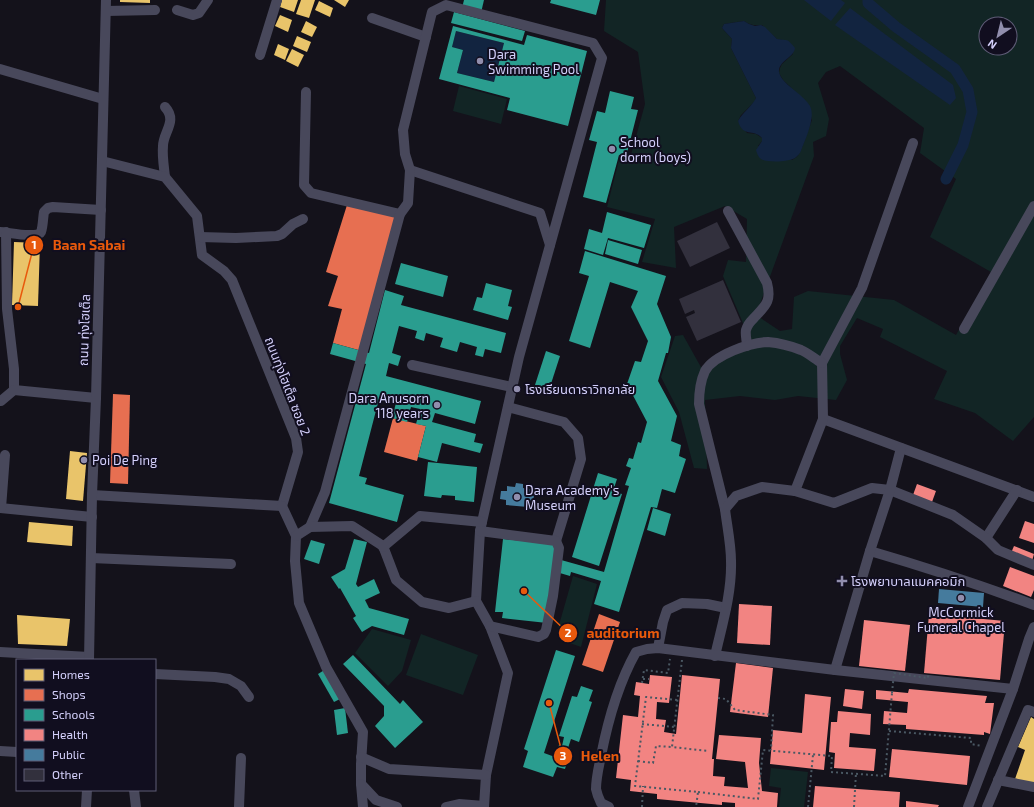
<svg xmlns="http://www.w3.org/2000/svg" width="1034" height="807" font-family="'Exo 2','Noto Sans Thai',sans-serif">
  <rect width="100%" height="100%" fill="#14121b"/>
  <g fill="#122525" fill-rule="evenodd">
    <path d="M606 0H1034V417L1013 441 975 413 934 399 947 371 880 337 883 329 857 318 840 346V354L847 380 836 400 798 396 775 400 740 396 705 400 707 469 694 468 679 412 661 377 675 336 683 335 702 369 751 342 723 276 728 260 746 262 747 219 725 206 674 227 676 268 642 262 655 219 607 207 619 160 629 162 645 104 638 52 604 31ZM744 21C750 25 754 26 762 25L777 39 782 40 793 54 782 64 780 68 779 73 783 80 806 102 812 120 801 150C799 155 796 158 792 160L758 146 762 141V138L756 134 747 133 738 121 741 115 755 101 756 98 731 48 732 39 722 28 724 24ZM986 24H1010V48H986ZM840 66 924 128 920 153 956 179 930 237 991 272 956 335 894 300 808 291 794 297 792 329 780 331 756 315 814 156 813 142 826 136 829 119 818 83 826 72Z"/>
    <polygon points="459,86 507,99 501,124 453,111"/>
    <polygon points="573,576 597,584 581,647 567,642 557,632"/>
    <polygon points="372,629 411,640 402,671 388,686 355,653"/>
    <polygon points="421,634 478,655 463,695 406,675"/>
    <polygon points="771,768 808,772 804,807 779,807 781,788 769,786"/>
  </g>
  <g fill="#122440">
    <polygon points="804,0 841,0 845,3 831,21"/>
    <polygon points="850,8 953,85 956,98 950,105 835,25"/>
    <path d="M744 21 749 24 755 26 761 25 765 27 777 39C789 41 787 38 795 48 794 58 778 61 779 72 780 77 784 81 788 85 795 91 805 98 810 106 816 118 805 139 801 151 800 153 798 156 795 158 789 162 767 163 761 159 758 157 757 153 756 150L762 141V138C753 128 743 138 738 121 743 112 752 106 756 98L731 48 732 39 722 28 724 24Z"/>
    <polygon points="456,31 504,43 494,82 457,73 463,50 452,47"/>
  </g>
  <g fill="#e9c46a">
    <polygon points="120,0 150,0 150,3 120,2"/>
    <polygon points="282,0 298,0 294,12 280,7"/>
    <polygon points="301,0 315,0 309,18 296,14"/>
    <polygon points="334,0 349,0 345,7"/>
    <polygon points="319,1 333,8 330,17 315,10"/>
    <polygon points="280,15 292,20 288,32 275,26"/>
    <polygon points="306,21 317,27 312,37 301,32"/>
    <polygon points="297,36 311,42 307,52 293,46"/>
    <polygon points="278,44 289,49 285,60 274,55"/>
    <polygon points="292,49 304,55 298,67 286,61"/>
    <polygon points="14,242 40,243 38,306 12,305"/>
    <polygon points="70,451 87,453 83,501 66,499"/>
    <polygon points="29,522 73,526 72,546 27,542"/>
    <polygon points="17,615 70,619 67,646 18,644"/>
    <polygon points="1031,717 1034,719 1034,786 1014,782 1025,750 1018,747"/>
  </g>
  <g fill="#e76f51">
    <polygon points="347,205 397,217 362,351 333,343 342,309 328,306 338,276 326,272"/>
    <polygon points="113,394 130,395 128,484 110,483"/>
    <polygon points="393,418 426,426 417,461 384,452"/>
    <polygon points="599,614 620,622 603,672 582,665"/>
  </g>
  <g fill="#2a9d8f" fill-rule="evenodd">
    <polygon points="464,0 484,0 480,17 461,12"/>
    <polygon points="551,0 600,0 596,15 550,3"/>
    <polygon points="454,12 525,31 522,41 451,23"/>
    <path d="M453 26 524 45 527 35 587 51 568 126 507 110 510 98 439 79ZM456 31 504 43 494 82 457 73 463 50 452 47Z"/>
    <polygon points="610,91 634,97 631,109 638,110 626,157 619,155 606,203 583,197 597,142 589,140 597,111 605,113"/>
    <polygon points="607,212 651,225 644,248 608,238 603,255 584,249 589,229 602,233"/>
    <polygon points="608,240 642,250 638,264 605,254"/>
    <polygon points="585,251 666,276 657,304 671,337 668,353 666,353 658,381 677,416 671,441 681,445 679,456 686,459 675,493 662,489 657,508 651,507 619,612 594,604 601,581 571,572 570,576 553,571 547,623 502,618 503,612 495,612 503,539 556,544 554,558 604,572 629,486 625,485 631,468 626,466 629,458 633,459 638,442 641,443 647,422 627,384 635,361 641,362 648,341 631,307 638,291 610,282 590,348 569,341 589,276 579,273"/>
    <polygon points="401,263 448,276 443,297 395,284"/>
    <polygon points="486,283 512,290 508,306 512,307 508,320 473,310 477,297 482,298"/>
    <polygon points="385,290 404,296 401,305 506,333 501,353 485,349 483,357 475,355 477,347 460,342 457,352 440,347 443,338 426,333 424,341 415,338 417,331 399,326 392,353 401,356 398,366 389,363 386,376 481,401 475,424 435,413 432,422 476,434 474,442 483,444 480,453 442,443 437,462 418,457 426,426 416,424 420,409 411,407 407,422 392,418 396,403 379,399 359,476 367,478 365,484 404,495 397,522 329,503 366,364 330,354 333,343 369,353"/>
    <polygon points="546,351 560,356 548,393 534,388"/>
    <polygon points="428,462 477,467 474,502 455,500 455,496 442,495 441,498 424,496"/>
    <polygon points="598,473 617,479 613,491 622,494 599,566 572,557"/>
    <polygon points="653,508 671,514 665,536 647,530"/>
    <polygon points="354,539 367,542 356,584 358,587 374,579 380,593 365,600 369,608 409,619 404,635 372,626 362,632 353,618 356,616 340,588 339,589 331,577 345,569"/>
    <polygon points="311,540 325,544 319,564 304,559"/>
    <polygon points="556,650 575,656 544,753 555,757 559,745 562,746 564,737 559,736 572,696 577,697 581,686 593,690 589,701 592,702 579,742 571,739 568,748 571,749 565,769 557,767 553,777 523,767 528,751 524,749"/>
    <polygon points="353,655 400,704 403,700 423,722 395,748 375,726 384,716 384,706 343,664"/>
    <polygon points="326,669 342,698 334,702 318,674"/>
    <polygon points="345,708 348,733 337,735 334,710"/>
  </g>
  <g fill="#f28482">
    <polygon points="917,484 936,491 932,502 913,495"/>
    <polygon points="1025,521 1034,524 1034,543 1019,538"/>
    <polygon points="1014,546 1034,554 1032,561 1011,553"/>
    <polygon points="1010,567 1034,576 1034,590 1031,597 1003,586"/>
    <polygon points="739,604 772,606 770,645 737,643"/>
    <polygon points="929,614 1005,621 1000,680 924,673"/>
    <polygon points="864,620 910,625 905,671 859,666"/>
    <polygon points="736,663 773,668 768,717 730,712"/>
    <polygon points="650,675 672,677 669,703 657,702 656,719 666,720 664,732 676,734 682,675 720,679 712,759 714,759 713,776 725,777 724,786 748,788 745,762 716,759 719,735 761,738 759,763 762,791 778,793 777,807 735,807 735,803 722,802 722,805 657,799 657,794 630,791 631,780 616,778 623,715 638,717 640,696 634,695 636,682 649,684"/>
    <polygon points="845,689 864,691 862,709 843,706"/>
    <polygon points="909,689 987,696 985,703 994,703 990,734 984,732 984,735 906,729 906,725 883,724 884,711 907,713 908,702 876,699 876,690 908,693"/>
    <polygon points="805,694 831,697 824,770 770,764 773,730 802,733"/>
    <polygon points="838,711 871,714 870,735 850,733 849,747 876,749 874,771 834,768 835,753 829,752 831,722 837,722"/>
    <polygon points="892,749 970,756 967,785 889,777"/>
    <polygon points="815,786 900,792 899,807 813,807"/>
    <polygon points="906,801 939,805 938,807 906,807"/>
  </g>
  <g fill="#457b9d">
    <polygon points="516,483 523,484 523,488 530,489 530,495 534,495 533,502 529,502 528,507 506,505 506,500 500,499 501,491 507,491 507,486 515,487"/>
    <polygon points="939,589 984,593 983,607 938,603"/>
  </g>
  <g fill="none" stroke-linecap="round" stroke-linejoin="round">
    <polyline stroke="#122440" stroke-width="11" points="868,0 868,3 896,27 955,69 968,90 972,112 963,145 946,179"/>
  </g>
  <g fill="#32303d">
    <polygon points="717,222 730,248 690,267 677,241"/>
    <polygon points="723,280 741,322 697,341 686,317 695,313 694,310 685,314 679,299"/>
  </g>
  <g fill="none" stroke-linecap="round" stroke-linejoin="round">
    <g stroke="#4a5863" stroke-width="2" stroke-dasharray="2 3" stroke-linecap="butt">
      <polyline points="682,660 672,747 708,751"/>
      <polyline points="643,679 649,679"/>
      <polyline points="642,683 644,670 668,673 670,659"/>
      <polyline points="718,698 726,699 735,710 773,715 771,750"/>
      <polyline points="677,700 646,697 635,786 698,792 696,807"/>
      <polyline points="642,724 674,727"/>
      <polyline points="889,731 971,738 971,744 982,746"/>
      <polyline points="638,761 653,763 656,746 672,747"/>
      <polyline points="698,792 758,799 763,750 832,756 831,772 885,776 892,693"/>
      <polyline points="642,807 643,786"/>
      <polyline points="808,807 813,755"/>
      <polyline points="854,807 856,773"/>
    </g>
    <g stroke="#48485b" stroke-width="10">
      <polyline points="177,10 193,15 199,13 208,0"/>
      <polyline points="106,11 155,10"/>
      <polyline points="372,18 426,37"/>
      <polyline points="260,55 277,0"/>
      <polyline points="0,69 103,99"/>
      <polyline points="306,92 304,185 311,193 400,214"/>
      <path d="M165 107C178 121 163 132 163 146 162 156 164 167 165 177"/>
      <polyline points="102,161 165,177 197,216 202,255 224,271 232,280 296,438 298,452 282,506"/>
      <polyline points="410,170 540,213 550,245"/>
      <path d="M728 211 767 283C772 302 765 306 753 319 750 322 747 326 746 330 745 335 747 341 747 346"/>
      <path d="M0 232C7 232 38 239 41 232 43 227 43 217 44 212L48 208 53 207 101 210"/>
      <polyline points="6,232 7,309 14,369 14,390"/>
      <polyline points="200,237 236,238 277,236 282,234 293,224 303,219"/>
      <polyline points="964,329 1034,206"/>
      <polyline points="412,365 512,387"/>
      <polyline points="0,401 1,401 14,390 96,398"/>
      <polyline points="508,407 564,422 578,438 581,459 556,541"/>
      <polyline points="823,419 1034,497"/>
      <polyline points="795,491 823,419 822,363 862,288 913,143"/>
      <polyline points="92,495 282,506"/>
      <polyline points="282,506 296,536 295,561 299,603 326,667 363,732 361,764 361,784 376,800 397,807"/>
      <polyline points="0,508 92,517"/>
      <polyline points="1,508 5,455"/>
      <path d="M725 509 699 404C699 392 700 382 705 371 714 355 751 342 768 342 779 343 791 346 801 350 808 353 815 359 822 363"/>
      <polyline points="310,527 325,492 400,214 408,203 410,170 405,154 403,130 432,12 446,5 593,43 602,58 519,357 480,531 476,601 490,626 508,673 486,775 484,807"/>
      <polyline points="480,531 556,541 559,548 553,596 546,630 544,634 538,637 490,626"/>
      <polyline points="296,536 310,527 352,526 383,546 396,580 422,602 449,608 476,601"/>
      <polyline points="986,538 1017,490"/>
      <polyline points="383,547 420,516 482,522"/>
      <path d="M870 551C925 567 980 585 1034 605"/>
      <polyline points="91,558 231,564"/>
      <polyline points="658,648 663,622 667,610 682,603 707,604 726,608"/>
      <polyline points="0,652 89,657"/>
      <path d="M715 656C722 625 732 593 731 561 731 544 727 526 725 509L736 496 762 487 795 491 834 503 872 488 890 490 953 515 986 538 998 550 1034 565"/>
      <polyline points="89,660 92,495 96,398 106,0"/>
      <polyline points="835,670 870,551 890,490 901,448"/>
      <polyline points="155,674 215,677 229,679 241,686 249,697"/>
      <polyline points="0,751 17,752"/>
      <polyline points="361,757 389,769 486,775"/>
      <polyline points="998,780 1034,787"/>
      <polyline points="361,784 363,807"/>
      <polyline points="134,790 136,807"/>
      <polyline points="86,807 87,790"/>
      <polyline points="239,807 241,758"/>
      <polyline points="446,807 459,804 484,806"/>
      <path d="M609 807 601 803C599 799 597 794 596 789 596 778 599 766 601 756 608 720 618 684 636 652L647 649 658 648 835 670 1013 689"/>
      <polyline points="968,807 1013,689 1029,639 1034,627"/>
      <polyline points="987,807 1028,710 1034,712"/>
    </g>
    <polyline stroke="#4a5863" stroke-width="2" stroke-dasharray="2 3" stroke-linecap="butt" points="892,693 894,673 928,678 928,674"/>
  </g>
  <g fill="#918ead" stroke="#110e1f" stroke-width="1.5">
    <circle cx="480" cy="61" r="4"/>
    <circle cx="612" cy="149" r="4"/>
    <circle cx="517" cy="389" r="4"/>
    <circle cx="437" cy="405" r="4"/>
    <circle cx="84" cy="460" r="4"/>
    <circle cx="517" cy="497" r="4"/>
    <path d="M840 575h4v4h4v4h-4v4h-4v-4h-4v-4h4z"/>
    <circle cx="961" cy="598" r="4"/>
  </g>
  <g text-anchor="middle" stroke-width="4" stroke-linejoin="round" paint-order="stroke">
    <g font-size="13" fill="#d4d0fb" stroke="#110e1f" text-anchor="start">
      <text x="488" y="59">Dara<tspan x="488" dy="15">Swimming Pool</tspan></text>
      <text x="620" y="147">School<tspan x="620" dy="15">dorm (boys)</tspan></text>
      <text x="525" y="394">โรงเรียนดาราวิทยาลัย</text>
      <text x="429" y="403" text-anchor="end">Dara Anusorn<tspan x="429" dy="15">118 years</tspan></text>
      <text x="92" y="465">Poi De Ping</text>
      <text x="525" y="495">Dara Academy's<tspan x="525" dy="15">Museum</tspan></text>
      <text x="851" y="586">โรงพยาบาลแมคคอมิก</text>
      <text x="961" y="617" text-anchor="middle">McCormick<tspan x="961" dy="15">Funeral Chapel</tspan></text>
    </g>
    <g font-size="13" fill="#d4d0fb" stroke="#110e1f">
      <text transform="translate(84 330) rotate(-88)" y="5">ถนน ทุ่งโฮเต็ล</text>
      <text transform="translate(288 386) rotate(69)" y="5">ถนนทุ่งโฮเต็ล ซอย 2</text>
    </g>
  </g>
  <path fill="none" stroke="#e8590c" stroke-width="1.5" d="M18 307L34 245M524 591L568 633M549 703L563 756"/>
  <g fill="#e8590c" stroke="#110e1f" stroke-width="1.5">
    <circle cx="18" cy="307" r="4"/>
    <circle cx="524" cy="591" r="4"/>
    <circle cx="549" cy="703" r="4"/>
    <circle cx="34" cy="245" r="10"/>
    <circle cx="568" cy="633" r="10"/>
    <circle cx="563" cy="756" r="10"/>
  </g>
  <g font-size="12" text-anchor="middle" font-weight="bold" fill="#fff">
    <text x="34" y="249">1</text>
    <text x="568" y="637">2</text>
    <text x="563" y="760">3</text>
  </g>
  <g font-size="14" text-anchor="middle" font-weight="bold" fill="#e8590c" stroke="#110e1f" stroke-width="4" stroke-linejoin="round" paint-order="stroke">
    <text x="89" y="250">Baan Sabai</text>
    <text x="623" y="638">auditorium</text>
    <text x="600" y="761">Helen</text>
  </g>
  <rect x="16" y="659" width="140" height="132" fill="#110e1f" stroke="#5f5c77"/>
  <rect x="24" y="669" width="20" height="12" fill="#e9c46a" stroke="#5f5c77"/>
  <text x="52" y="679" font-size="12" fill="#d4d0fb">Homes</text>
  <rect x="24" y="689" width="20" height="12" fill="#e76f51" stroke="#5f5c77"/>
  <text x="52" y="699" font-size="12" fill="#d4d0fb">Shops</text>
  <rect x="24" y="709" width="20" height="12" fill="#2a9d8f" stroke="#5f5c77"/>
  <text x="52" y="719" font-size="12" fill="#d4d0fb">Schools</text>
  <rect x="24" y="729" width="20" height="12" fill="#f28482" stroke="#5f5c77"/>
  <text x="52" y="739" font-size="12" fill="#d4d0fb">Health</text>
  <rect x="24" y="749" width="20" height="12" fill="#457b9d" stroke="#5f5c77"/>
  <text x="52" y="759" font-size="12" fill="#d4d0fb">Public</text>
  <rect x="24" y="769" width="20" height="12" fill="#32303d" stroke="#5f5c77"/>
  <text x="52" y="779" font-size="12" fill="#d4d0fb">Other</text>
  <g transform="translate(998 36) rotate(215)"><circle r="19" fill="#110e1f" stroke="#5f5c77"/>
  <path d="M0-3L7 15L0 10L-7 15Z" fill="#918ead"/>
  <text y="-6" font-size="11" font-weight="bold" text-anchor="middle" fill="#d4d0fb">N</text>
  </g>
</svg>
